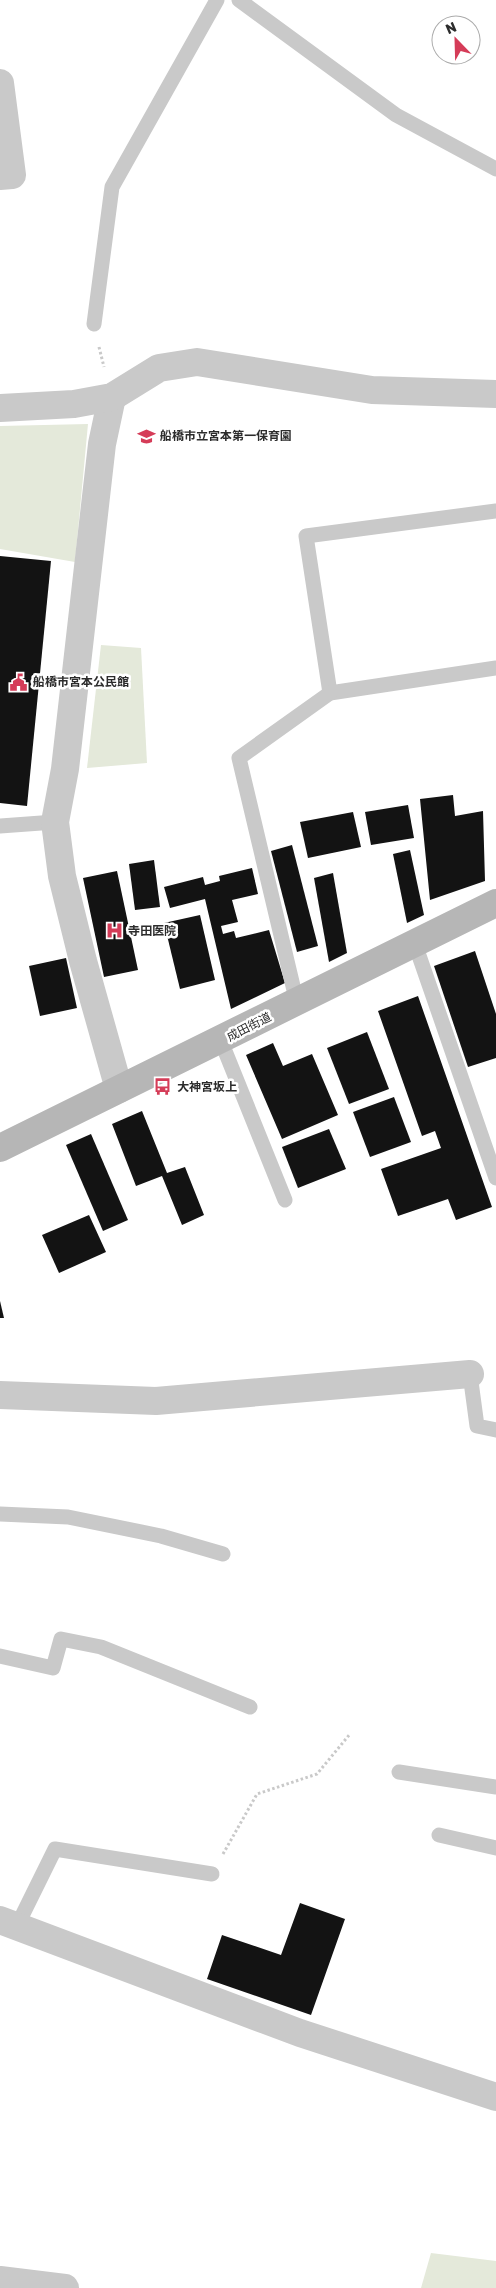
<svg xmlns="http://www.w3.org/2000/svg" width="496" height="2288" font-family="Rubik,'Noto Sans JP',sans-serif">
  <rect width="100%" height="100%" fill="#fff"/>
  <g fill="#e4e9da">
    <polygon points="88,424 75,562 0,549 0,426"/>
    <polygon points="101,645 141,648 147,763 87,768"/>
    <polygon points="431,2253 496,2261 496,2288 421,2288"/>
  </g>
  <g fill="#131313">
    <polygon points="0,556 51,561 27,806 0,803"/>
    <polygon points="453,795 455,816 483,811 485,881 430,900 420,799"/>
    <polygon points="408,805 414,838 371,845 365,812"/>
    <polygon points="353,812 361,847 308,858 300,822"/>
    <polygon points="292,845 318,946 297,952 271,851"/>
    <polygon points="410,850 424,915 407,923 393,854"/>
    <polygon points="154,860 160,907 135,910 129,864"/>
    <polygon points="252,868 258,894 232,900 238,922 221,926 223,934 234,931 236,938 269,930 285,983 231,1009 205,899 170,908 164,887 203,877 205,885 220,881 219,876"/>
    <polygon points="117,871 138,970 104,977 83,878"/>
    <polygon points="333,873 347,953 329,962 314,878"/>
    <polygon points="200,915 215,980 180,989 164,923"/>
    <polygon points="475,951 496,1014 496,1058 468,1067 434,966"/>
    <polygon points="66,958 77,1008 40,1016 29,966"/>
    <polygon points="418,996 492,1207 456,1220 448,1199 398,1216 381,1169 441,1148 435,1131 422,1136 378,1011"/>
    <polygon points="367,1032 389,1089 349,1104 327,1048"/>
    <polygon points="273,1043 283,1066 312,1054 338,1115 282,1139 246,1055"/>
    <polygon points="394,1097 411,1142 370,1157 353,1112"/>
    <polygon points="142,1111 167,1173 185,1167 204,1215 182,1225 162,1176 136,1186 112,1124"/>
    <polygon points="329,1129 346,1169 298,1188 282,1147"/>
    <polygon points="91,1134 128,1220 103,1231 66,1145"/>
    <polygon points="89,1215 106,1252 59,1273 42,1235"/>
    <polygon points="0,1301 4,1318 0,1318"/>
    <polygon points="300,1903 345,1919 311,2015 207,1979 222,1935 281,1955"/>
  </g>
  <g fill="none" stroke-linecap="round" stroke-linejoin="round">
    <g stroke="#c9c9c9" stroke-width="3" stroke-dasharray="2.5 2.5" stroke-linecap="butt">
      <polyline points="99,347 104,367"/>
      <polyline points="223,1854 257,1794 317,1774 350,1734"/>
    </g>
    <g stroke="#c9c9c9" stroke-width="15">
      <polyline points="239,0 396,115 496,169"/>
      <polyline points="94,324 112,187 217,0"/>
      <polyline points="496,511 306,536 330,693 496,668"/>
      <polyline points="0,826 55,822"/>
      <polyline points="415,944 496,1178"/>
      <polyline points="297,1003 239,758 330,693"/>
      <polyline points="221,1041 285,1200"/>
      <polyline points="470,1374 477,1426 496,1430"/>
      <polyline points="0,1514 68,1517 161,1536 223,1554"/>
      <polyline points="0,1656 53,1668 61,1639 101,1647 250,1707"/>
      <polyline points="399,1772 496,1787"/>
      <polyline points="439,1835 496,1848"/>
      <polyline points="17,1926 55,1849 212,1874"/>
    </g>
    <g stroke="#c9c9c9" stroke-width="28">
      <polyline points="0,83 12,175 0,176"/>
      <polyline points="112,397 102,444 65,769 55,822 62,876 83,961 119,1089"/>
      <polyline points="0,408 74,404 112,397 159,368 197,362 372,390 496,394"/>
      <polyline points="0,1395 156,1401 470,1374"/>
      <polyline points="0,1920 300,2033 496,2097"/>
      <polyline points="0,2280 65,2288"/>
    </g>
    <polyline stroke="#b6b6b6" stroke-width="28" points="0,1148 496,903"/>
  </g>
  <defs>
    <symbol id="school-bare" viewBox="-9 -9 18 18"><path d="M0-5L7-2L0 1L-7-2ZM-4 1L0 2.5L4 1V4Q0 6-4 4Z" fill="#d53c58" stroke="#fff" stroke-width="2.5" paint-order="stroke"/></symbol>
    <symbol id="civic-bare" viewBox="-9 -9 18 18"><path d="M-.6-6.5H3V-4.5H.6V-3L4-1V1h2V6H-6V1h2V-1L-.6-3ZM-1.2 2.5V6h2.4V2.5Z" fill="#d53c58" stroke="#fff" stroke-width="2.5" paint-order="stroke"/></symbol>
    <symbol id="hospital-bare" viewBox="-9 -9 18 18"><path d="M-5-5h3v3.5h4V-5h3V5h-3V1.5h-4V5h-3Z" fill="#d53c58" stroke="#fff" stroke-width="2.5" paint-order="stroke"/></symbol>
    <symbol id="bus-bare" viewBox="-9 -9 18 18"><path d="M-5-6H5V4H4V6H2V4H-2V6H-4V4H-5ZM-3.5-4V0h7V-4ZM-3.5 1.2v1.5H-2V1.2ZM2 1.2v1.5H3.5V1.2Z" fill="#d53c58" stroke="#fff" stroke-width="2.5" paint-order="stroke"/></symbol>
  </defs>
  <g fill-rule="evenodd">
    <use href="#school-bare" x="134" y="424" width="25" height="25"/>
    <use href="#civic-bare" x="6" y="670" width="25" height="25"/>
    <use href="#hospital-bare" x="102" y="918" width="25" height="25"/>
    <use href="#bus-bare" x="150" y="1074" width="25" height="25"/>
  </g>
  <g text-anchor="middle" stroke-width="5" stroke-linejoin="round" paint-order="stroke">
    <g font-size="12" font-weight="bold" fill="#2c2c2c" stroke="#fff" text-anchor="start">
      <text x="160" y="440">船橋市立宮本第一保育園</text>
      <text x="33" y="686">船橋市宮本公民館</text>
      <text x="128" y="935">寺田医院</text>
      <text x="177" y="1091">大神宮坂上</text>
    </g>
    <g font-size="12" fill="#2c2c2c" stroke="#fff">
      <text transform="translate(249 1027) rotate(-27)" y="4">成田街道</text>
    </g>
  </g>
  <g transform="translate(456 40) rotate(337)"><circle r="24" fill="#ffffff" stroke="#ababab"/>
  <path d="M0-4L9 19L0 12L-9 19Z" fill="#d53c58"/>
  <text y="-8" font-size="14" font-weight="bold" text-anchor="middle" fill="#2c2c2c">N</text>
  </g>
</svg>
